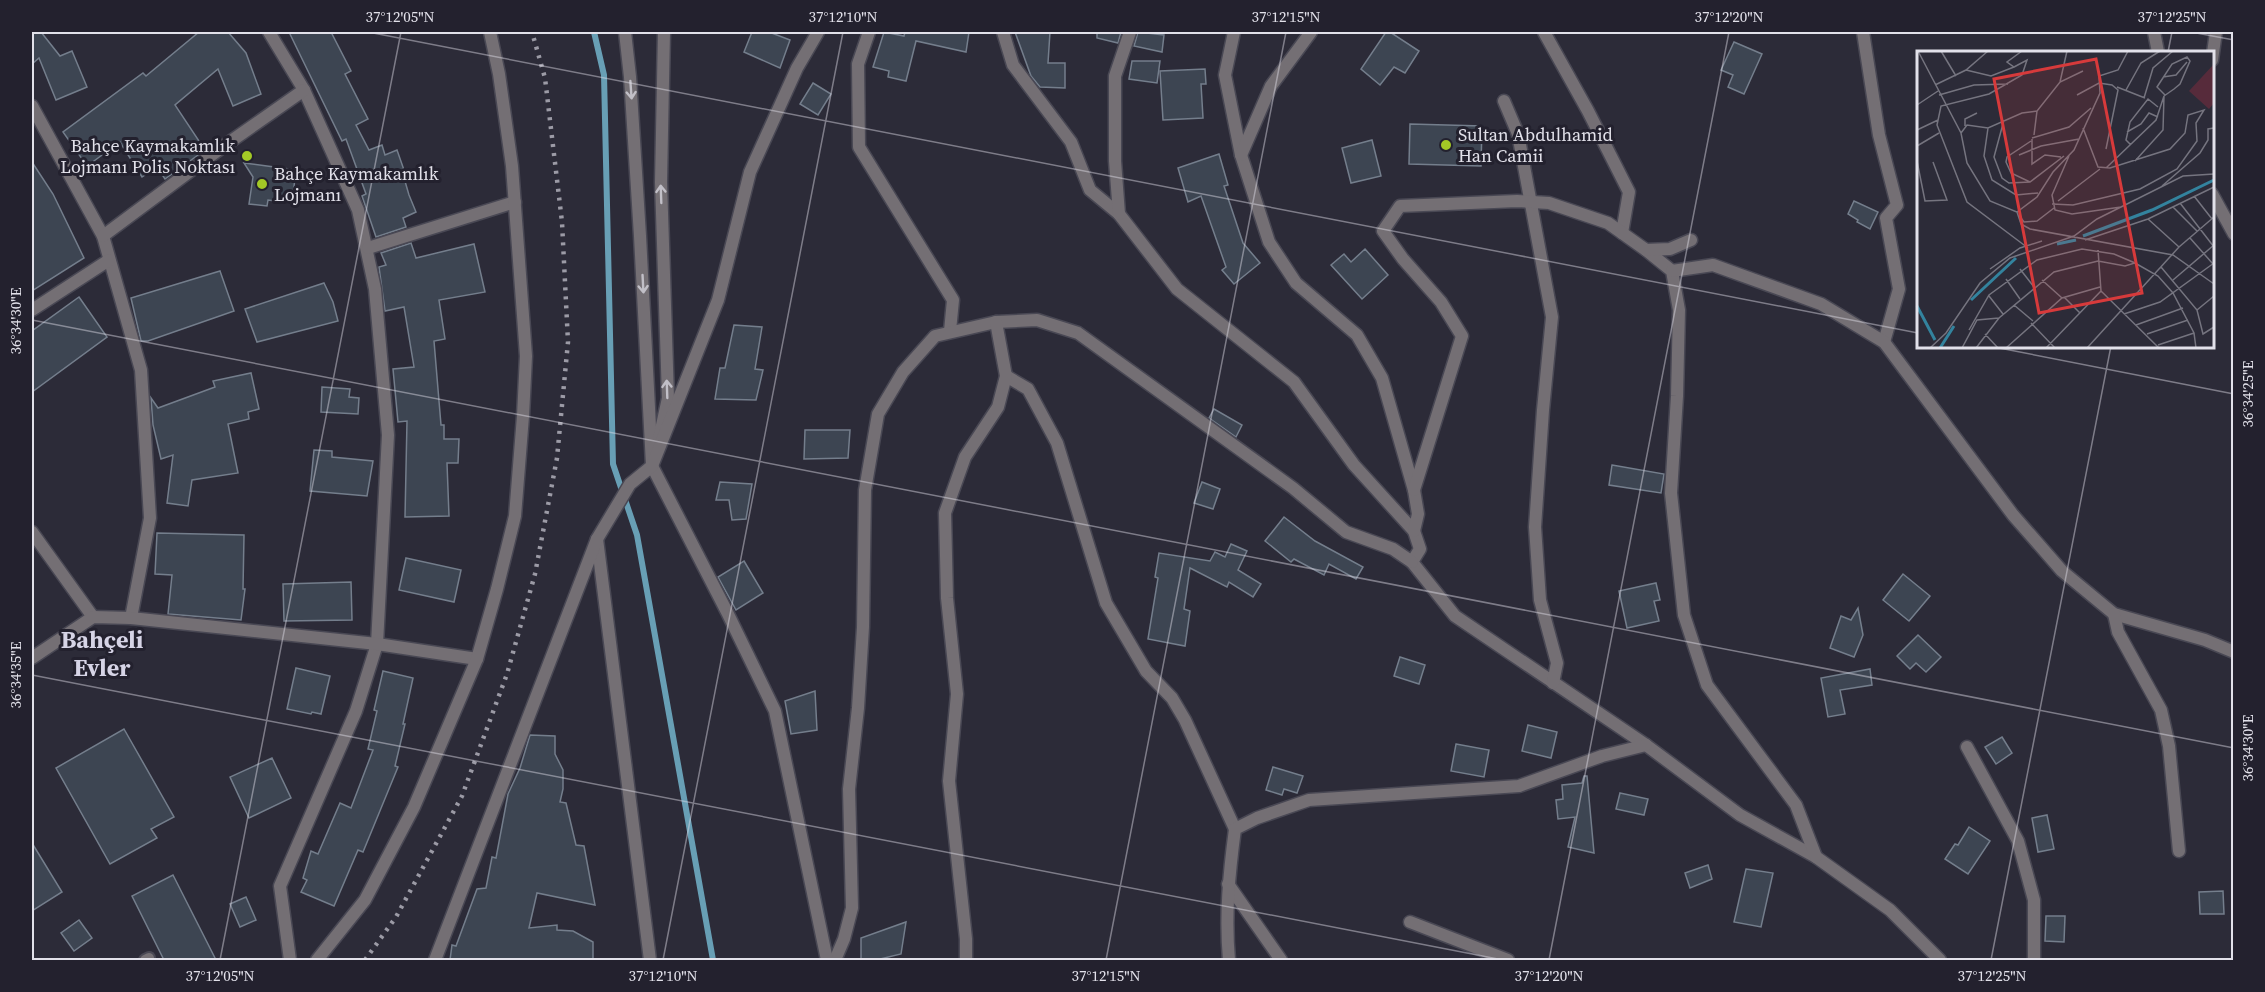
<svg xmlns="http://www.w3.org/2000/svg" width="2265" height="992" font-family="'Source Serif 4',serif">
  <rect width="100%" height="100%" fill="#2c2b38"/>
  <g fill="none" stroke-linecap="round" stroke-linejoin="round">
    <polyline stroke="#689fb5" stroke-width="6" points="594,32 604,75 613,464 637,535 713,960"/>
  </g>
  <g fill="#3d4552" stroke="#747e8c" stroke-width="1.5">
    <polygon points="32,32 41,32 60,56 72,51 87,87 56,100 39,58 32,64"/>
    <polygon points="199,32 228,32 246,53 261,94 233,106 218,69 175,105 205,150 165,179 157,167 142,177 120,142 87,166 63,132 143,73 146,76"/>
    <polygon points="289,32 331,32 351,71 345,74 368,119 356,125 369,150 382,145 385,155 397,150 404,170 402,171 409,195 416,212 403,218 406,227 376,237 362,196 366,194 346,139 342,141"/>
    <polygon points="752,32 769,32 790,40 780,68 744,52"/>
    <polygon points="884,32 904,36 905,32 969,32 966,52 916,41 906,81 888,77 889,71 873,67"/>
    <polygon points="1015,32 1050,32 1048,63 1065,63 1065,88 1040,87 1031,76"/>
    <polygon points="1097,32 1121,32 1118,43 1097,38"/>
    <polygon points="1138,32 1164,35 1162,52 1134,46"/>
    <polygon points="1386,32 1390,32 1419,51 1405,73 1394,67 1380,85 1361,69"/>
    <polygon points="1734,42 1762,54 1744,94 1728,87 1733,75 1721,70"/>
    <polygon points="1132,61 1160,61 1157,83 1129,79"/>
    <polygon points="1205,69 1206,84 1201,84 1203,118 1163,120 1160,71"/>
    <polygon points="813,83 831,94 818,115 800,104"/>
    <polygon points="1410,124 1482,126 1481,166 1409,164"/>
    <polygon points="1372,140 1381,176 1351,183 1342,148"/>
    <polygon points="1219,154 1228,185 1224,186 1243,243 1260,263 1234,284 1222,270 1226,267 1201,196 1188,202 1178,168"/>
    <polygon points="32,162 53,194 84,258 32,291"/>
    <polygon points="244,163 296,170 292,203 268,200 267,206 249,204 253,177"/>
    <polygon points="1854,201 1878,212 1870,229 1857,222 1858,220 1848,214"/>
    <polygon points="411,243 416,258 474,244 485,292 439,300 445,339 434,341 441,425 444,425 444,439 459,439 458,463 447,463 449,516 405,517 407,421 398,422 393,369 414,367 404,307 385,311 379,267 386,265 381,253"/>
    <polygon points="1365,249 1388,275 1362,299 1331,265 1344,254 1351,262"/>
    <polygon points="220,271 234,311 148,341 141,341 131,298"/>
    <polygon points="324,283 333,302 338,321 257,342 245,309"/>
    <polygon points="79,297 107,337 32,392 32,331"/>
    <polygon points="734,325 762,327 755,369 763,370 756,400 715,399 720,368 725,368"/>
    <polygon points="251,373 259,409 248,412 249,419 228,424 238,473 192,480 188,506 167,503 173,455 161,459 153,425 151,398 158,408 215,387 213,381"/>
    <polygon points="322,387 350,389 349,397 359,398 358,414 321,412"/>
    <polygon points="1214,409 1242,425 1236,437 1209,418"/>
    <polygon points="805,430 850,430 848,458 804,459"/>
    <polygon points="314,450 332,451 332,457 373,461 367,496 310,491"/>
    <polygon points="1612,465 1664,474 1661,493 1609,485"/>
    <polygon points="720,482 752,484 746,519 732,520 729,500 716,500"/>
    <polygon points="1202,482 1220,489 1213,509 1194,503"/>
    <polygon points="1284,517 1315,541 1363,567 1356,579 1329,564 1324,575 1294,559 1291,562 1265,541"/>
    <polygon points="157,533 244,535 243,589 245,589 241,620 168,614 172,575 155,574"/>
    <polygon points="1231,544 1247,551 1238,570 1261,584 1253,597 1229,582 1227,587 1190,568 1184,609 1190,611 1185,646 1148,639 1158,578 1155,577 1159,553 1210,561 1215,552 1225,557"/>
    <polygon points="406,558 461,570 454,602 399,590"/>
    <polygon points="744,561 763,593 736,610 718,577"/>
    <polygon points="1903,574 1930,596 1909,621 1883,600"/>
    <polygon points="351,582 352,620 284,621 283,584"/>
    <polygon points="1656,583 1660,600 1654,601 1659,621 1627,628 1619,591"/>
    <polygon points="1858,608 1863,635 1854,657 1830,648 1841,616 1851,620"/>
    <polygon points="1918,635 1941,657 1926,672 1916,663 1910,669 1897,656"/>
    <polygon points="1400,657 1425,665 1419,684 1394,676"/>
    <polygon points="296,668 330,676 321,714 312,712 311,714 287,709"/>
    <polygon points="1870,669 1872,685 1840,690 1845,714 1828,717 1821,678"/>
    <polygon points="383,671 413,678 403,724 405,724 395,766 398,767 363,852 358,850 334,906 301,892 307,880 303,878 311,851 318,854 340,803 351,808 373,750 368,749 377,711 374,710"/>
    <polygon points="815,691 817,730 791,734 785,701"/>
    <polygon points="1528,725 1557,732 1551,758 1522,751"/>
    <polygon points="124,729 174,817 151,829 157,838 110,864 56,768"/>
    <polygon points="530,735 555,736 555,754 563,770 563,789 560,802 566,803 576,845 584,846 595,905 537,893 529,928 557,925 557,930 573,931 593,942 593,960 450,960 452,945 456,946 477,889 486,888 492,857 496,858 508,794 520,768"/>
    <polygon points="2002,737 2012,753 1996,764 1985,747"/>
    <polygon points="1456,744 1489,750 1484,777 1451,771"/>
    <polygon points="272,758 291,798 249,818 230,777"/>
    <polygon points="1273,767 1303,776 1297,793 1284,789 1282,795 1266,790"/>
    <polygon points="1584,776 1587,776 1594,853 1568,847 1575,817 1558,819 1556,800 1563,799 1562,785 1582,783"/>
    <polygon points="1620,793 1648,799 1644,815 1616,809"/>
    <polygon points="2047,815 2054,849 2038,852 2032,818"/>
    <polygon points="1969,827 1990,841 1968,874 1945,859 1955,844 1958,845"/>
    <polygon points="32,843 62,892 32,911"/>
    <polygon points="1708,865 1712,879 1690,888 1685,873"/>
    <polygon points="1746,869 1773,873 1761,927 1734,922"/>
    <polygon points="173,875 216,960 164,960 132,896"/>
    <polygon points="2223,891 2224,914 2200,914 2199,892"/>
    <polygon points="246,897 256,920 240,927 230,904"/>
    <polygon points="2046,916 2065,916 2064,942 2045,941"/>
    <polygon points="79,920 92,938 74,951 61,933"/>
    <polygon points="906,922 901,954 876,960 861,960 861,938"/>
  </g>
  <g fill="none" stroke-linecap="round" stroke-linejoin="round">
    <defs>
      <polyline id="service" points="145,960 149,958"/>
      <g id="minor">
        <polyline points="269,32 304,90 358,210 375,289 388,435 377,644 356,711 280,886 290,960"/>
        <polyline points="625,32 630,77 640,236 652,465"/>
        <polyline points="869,32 858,64 859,147 953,300 950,331"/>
        <polyline points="1003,32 1013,65 1071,142 1090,190 1119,214 1177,289 1294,382 1354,465 1414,531 1420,549 1412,562 1455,616 1646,745 1740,815 1816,857 1890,910 1940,960"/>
        <polyline points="1234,32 1225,75 1241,155 1269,242 1296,283 1357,335 1382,378 1414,490 1418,514 1414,531"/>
        <polyline points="1544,32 1588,111 1629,192 1622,233"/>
        <polyline points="1863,32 1879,135 1897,205 1886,218 1899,289 1884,342"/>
        <polyline points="2154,32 2158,52"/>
        <polyline points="2212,60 2216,32"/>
        <polyline points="1504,101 1518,134 1552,317 1543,410 1535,527 1540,600 1557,663 1553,683"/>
        <polyline points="32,106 103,236 141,370 150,518 131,618"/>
        <polyline points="1241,155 1271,86 1311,32"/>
        <polyline points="2212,194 2234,234"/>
        <polyline points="1119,214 1115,161 1115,76 1130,32"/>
        <polyline points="103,236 224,146 304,90"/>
        <polyline points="368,248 515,202"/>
        <polyline points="1646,250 1672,271 1679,310 1677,396 1671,493 1684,615 1707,685 1796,805 1816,857"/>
        <polyline points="1672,271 1713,265 1821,304 1884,342 2013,515 2062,571 2114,614 2205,640 2234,652"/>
        <polyline points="32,310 109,260"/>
        <polyline points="1006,376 1028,389 1057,443 1106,603 1146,671 1172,698 1185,720 1235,829"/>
        <polyline points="659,439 668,398 661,182 664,32"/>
        <polyline points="1414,490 1462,336 1441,302 1403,259 1383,231 1400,206 1517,201 1549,203 1608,223 1646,250 1670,249 1691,240"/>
        <polyline points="32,532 93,617"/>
        <polyline points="597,539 650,960"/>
        <polyline points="2114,614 2118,632 2161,710 2169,746 2179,851"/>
        <polyline points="32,658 93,617 131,618 377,644 477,659"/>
        <polyline points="1967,747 2018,841 2034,900 2034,960"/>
        <polyline points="1228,884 1281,960"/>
        <polyline points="1410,922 1508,960"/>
        <polyline points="317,960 365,900 414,807 477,659 497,589 515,516 523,416 526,356 512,166 499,74 490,32"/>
        <polyline points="835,960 844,939 852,908 849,789 858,708 863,627 865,490 878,414 903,372 935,336 996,322 1037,320 1078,333 1293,488 1346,532 1393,549 1412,562"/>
        <polyline points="966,960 966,939 949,781 957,694 947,598 945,513 965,457 998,407 1006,376 996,322"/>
        <path d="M1229 960C1225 916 1229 874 1235 829L1257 818 1309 800 1519 786 1602 756 1646 745"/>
      </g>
      <g id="tertiary">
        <polyline points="652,466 727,612 775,711 827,960"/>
        <polyline points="435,960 597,539 630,484 652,466 718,300 750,172 797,68 818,32"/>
      </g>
    </defs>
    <use href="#service" stroke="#494854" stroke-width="14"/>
    <use href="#minor" stroke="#494854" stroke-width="15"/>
    <use href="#tertiary" stroke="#494854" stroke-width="15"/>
    <use href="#service" stroke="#746f74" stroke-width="10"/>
    <use href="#minor" stroke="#746f74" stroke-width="12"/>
    <use href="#tertiary" stroke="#746f74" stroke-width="12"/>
    <polyline stroke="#9c9ba6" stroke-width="4.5" stroke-dasharray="3 6" stroke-linecap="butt" points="365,960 396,917 462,796 507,674 535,574 557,458 568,342 562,222 545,78 532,32"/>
  </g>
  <defs><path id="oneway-shaft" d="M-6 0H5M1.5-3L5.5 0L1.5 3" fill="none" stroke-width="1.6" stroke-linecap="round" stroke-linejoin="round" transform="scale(1.5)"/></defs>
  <g stroke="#c1bfc7">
    <use href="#oneway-shaft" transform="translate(631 90) rotate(86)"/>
    <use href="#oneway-shaft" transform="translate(661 194) rotate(-92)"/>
    <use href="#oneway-shaft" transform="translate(643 284) rotate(87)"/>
    <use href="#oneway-shaft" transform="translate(667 389) rotate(-92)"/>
  </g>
  <path fill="none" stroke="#e2e1ea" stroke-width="1.5" stroke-opacity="0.45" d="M368 32 1918 333M2191 32 2234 40M2168 52 2172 32M32 320 2234 748M1989 346 2234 394M32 675 1503 960M220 960 401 32M663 960 843 32M1106 960 1286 32M1549 960 1729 32M1991 960 2111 346"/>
  <g fill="#a3c926" stroke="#23212e" stroke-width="2">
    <circle cx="1446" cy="145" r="6"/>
    <circle cx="247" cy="156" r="6"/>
    <circle cx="262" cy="184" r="6"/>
  </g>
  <g text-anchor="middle" stroke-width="6" stroke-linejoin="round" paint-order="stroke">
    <g font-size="18" fill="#e2e1ea" stroke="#23212e" text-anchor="start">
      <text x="1458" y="141">Sultan Abdulhamid<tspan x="1458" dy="21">Han Camii</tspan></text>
      <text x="235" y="152" text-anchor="end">Bahçe Kaymakamlık<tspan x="235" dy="21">Lojmanı Polis Noktası</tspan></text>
      <text x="274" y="180">Bahçe Kaymakamlık<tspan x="274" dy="21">Lojmanı</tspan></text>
    </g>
    <g font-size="24" font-weight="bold" fill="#d6d4e6" stroke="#23212e">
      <text x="102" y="648">Bahçeli<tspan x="102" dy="28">Evler</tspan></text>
    </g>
  </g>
  <g transform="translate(1917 51)">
    <rect width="297" height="297" fill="#2c2b38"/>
    <path d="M297 13V52L292 58 272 40Z" fill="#572b3b"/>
    <path fill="none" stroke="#33839e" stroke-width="3" d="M166 185 235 159 297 129M140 193 159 189M54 249 99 207M0 255 18 289M23 297 37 275"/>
    <path fill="none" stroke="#75747f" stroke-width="1.5" d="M1 0 44 82 50 112 73 150 100 161 104 173 113 178 256 204 297 233M24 0 39 25M105 0 90 11 97 16 110 9 105 24 72 43 24 55 20 74 50 151 111 197M49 19 74 25 97 16M246 26 259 24 270 11M143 31 150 0M18 34 49 19 71 0M200 36 228 47M209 39 224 12 243 0M22 44 57 34 91 33M160 44 182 32 195 34 201 39 189 98M247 45 257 38 263 33 273 10 270 6 255 13 240 36 248 44M227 47 236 17 256 0M0 54 21 40M87 69 77 106 85 127 92 132 113 131 147 105M48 75V68L60 62M71 77 67 105 75 129 99 144 121 142M0 79 21 69M210 81 224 73 232 62 241 66M44 82 50 74 71 77 105 62 120 60M117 84 120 60 143 31 166 20M115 87 152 76 174 57M115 88V113L128 104 144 106M214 94 209 89 213 71 231 48 241 56M0 95 22 82M102 104 124 95 162 88M152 105 135 144 138 159 155 163 204 156M0 110 8 150 30 149 16 111M189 117 239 69 247 45 246 79 218 110M113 131 94 122 89 111 90 106 114 90M245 135 283 102 291 89V78L297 77M277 145 295 168M141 150 183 118M263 152 297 196M135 153 156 154 223 138 260 118 280 90 279 72 287 59 271 64 268 82 253 98 193 117 181 116 166 77M256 156 280 180M100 161 120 146 136 121 157 99 183 42 182 25 201 19 211 0M104 167 107 171 120 170 137 157M231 168 262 196M273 187 296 213M168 189 231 168 297 136M181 199 184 240 242 297M218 212 241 225 256 242 277 282 279 297M244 216 280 259 286 283 297 276M73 218 103 197 125 190M103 218 117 236M89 228 103 248M125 229 145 247M256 229 297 194M72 245 86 263M147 246 163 262M97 254 116 270M280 259 297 245M207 263 243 251 297 212M114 272 138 297M219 274 266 257M52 279 72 244 120 209 165 198 197 203 218 212 208 215 181 210 137 221 82 267 59 297M68 283 81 297M230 283 271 269M241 294 277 282M13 297 29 282 63 232 93 207 157 185 180 168 266 125 297 123M45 297 60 269 82 267M89 297 145 247 183 236M129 297 184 240M170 297 262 196 297 166"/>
    <path fill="#d73a3b" fill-opacity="0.15" stroke="#d73a3b" stroke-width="3" d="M179 8 225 242 122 262 77 28Z"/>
    <rect width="297" height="297" fill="none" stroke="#e2e1ea" stroke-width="3"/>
  </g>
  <rect width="2265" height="992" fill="none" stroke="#23212e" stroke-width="66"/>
  <rect x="33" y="33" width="2199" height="926" fill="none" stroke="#e2e1ea" stroke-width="2"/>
  <g font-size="15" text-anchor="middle" fill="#e2e1ea">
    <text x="400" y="22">37°12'05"N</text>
    <text x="843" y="22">37°12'10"N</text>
    <text x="1286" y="22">37°12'15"N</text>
    <text x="1729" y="22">37°12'20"N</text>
    <text x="2172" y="22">37°12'25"N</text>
    <text transform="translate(16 321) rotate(-90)" y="5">36°34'30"E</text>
    <text transform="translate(2248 394) rotate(-90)" y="5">36°34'25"E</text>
    <text transform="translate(16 675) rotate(-90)" y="5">36°34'35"E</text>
    <text transform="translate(2248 748) rotate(-90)" y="5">36°34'30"E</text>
    <text x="220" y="981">37°12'05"N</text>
    <text x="663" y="981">37°12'10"N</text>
    <text x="1106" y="981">37°12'15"N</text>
    <text x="1549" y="981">37°12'20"N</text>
    <text x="1992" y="981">37°12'25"N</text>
  </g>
</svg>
